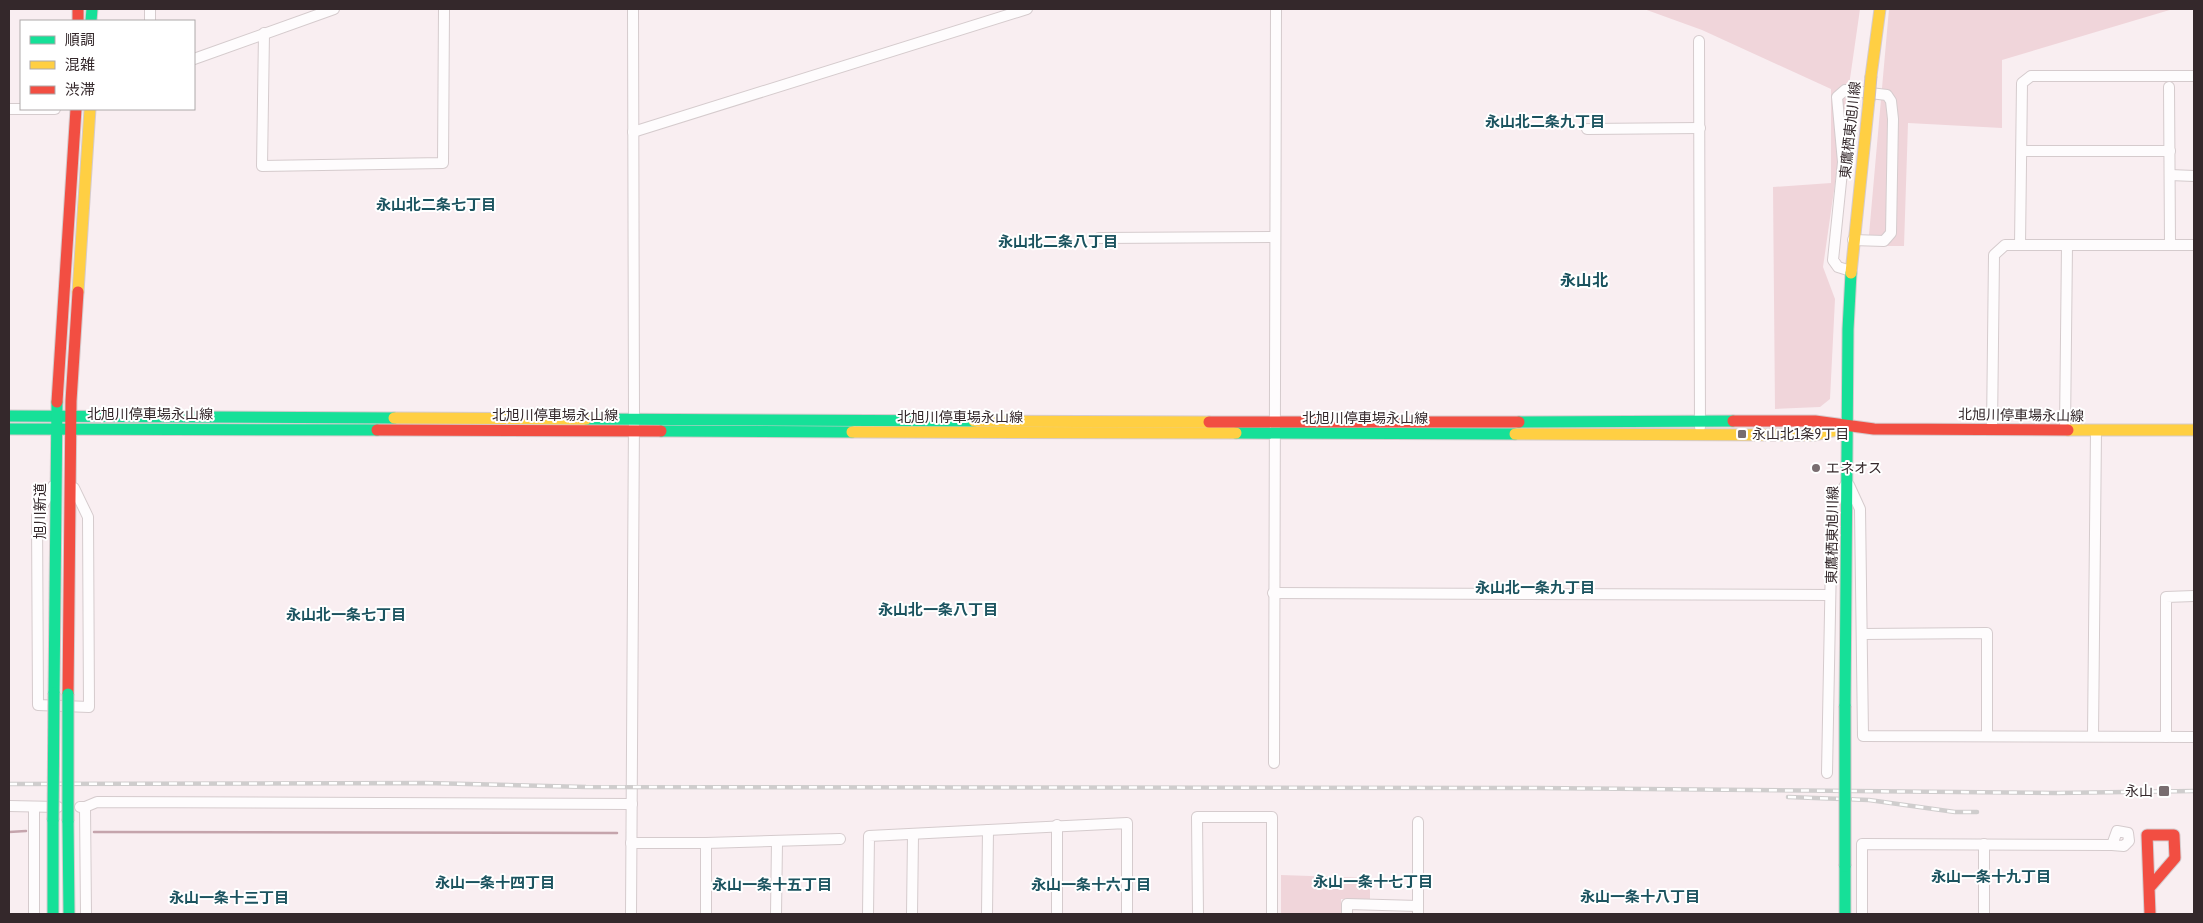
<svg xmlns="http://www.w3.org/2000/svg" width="2203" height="923" font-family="'Asap Condensed','Noto Sans JP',sans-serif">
  <rect width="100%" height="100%" fill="#f9eef1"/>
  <g fill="#f0d5da">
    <polygon points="1644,9 1860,9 1823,267 1835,299 1830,399 1820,407 1775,409 1773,187 1831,183 1831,89 1702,30"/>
    <polygon points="1889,9 2173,9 2002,60 2002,128 1908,123 1904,246 1868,246"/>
    <polygon points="1281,875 1370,878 1370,900 1341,899 1341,914 1281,914"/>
  </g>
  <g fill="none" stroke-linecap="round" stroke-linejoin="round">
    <g stroke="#c5a4ac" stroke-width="2.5">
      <polyline points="9,832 26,831"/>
      <polyline points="94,832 617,833"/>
    </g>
    <defs>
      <g id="street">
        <polyline points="150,21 150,9"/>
        <polyline points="264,33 262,166 443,163 444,9"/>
        <polyline points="1699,41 1700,427"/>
        <polyline points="194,59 334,9"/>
        <polyline points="2169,87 2170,245"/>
        <polyline points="9,109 55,109"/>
        <polyline points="1587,129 1700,128"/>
        <polyline points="633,132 1027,9"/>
        <polyline points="2022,151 2170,151"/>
        <polyline points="2170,175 2194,176"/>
        <polyline points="1099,238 1275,237"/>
        <polyline points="2020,245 2022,83 2031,76 2194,76"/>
        <polyline points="1851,271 1838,267 1833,260 1843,162 1837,97 1845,90 1887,95 1891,101 1893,119 1891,233 1884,241 1853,240"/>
        <polyline points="1992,429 1994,255 2005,245 2194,245"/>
        <polyline points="2065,430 2067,245"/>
        <polyline points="1849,485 1860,509 1863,736 2194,737"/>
        <polyline points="53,486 37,516 38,705 89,707 88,517 74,488"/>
        <polyline points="1273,593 1830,595"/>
        <polyline points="1863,634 1987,633 1987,736"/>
        <polyline points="2093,736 2096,431"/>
        <polyline points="2166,737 2166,597 2194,596"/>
        <polyline points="1274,763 1276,9"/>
        <polyline points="1827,773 1832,506 1846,484"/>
        <polyline points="9,806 58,807"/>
        <polyline points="80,807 85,807 86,914"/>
        <polyline points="85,807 97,802 632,804"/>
        <polyline points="34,808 34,914"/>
        <polyline points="1418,822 1418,914"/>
        <polyline points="631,843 706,843 840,839"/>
        <polyline points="706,843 706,914"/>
        <polyline points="631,914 634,418 633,9"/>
        <polyline points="776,914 777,842"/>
        <polyline points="868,914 869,836 1127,823 1127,914"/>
        <polyline points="912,914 913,835"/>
        <polyline points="987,914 988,830"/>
        <polyline points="1057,914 1057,825"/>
        <polyline points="1198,914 1197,817 1272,817 1272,914"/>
        <polyline points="1347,914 1347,904 1418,906"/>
        <polyline points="1862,914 1862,844 2112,845 2117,831 2128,833 2129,841 2124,846 2112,845"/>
        <polyline points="1984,914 1984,844"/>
      </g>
      <g id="fast">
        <polyline points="91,21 92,9"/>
        <polyline points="9,416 394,418"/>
        <polyline points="586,419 974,421"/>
        <polyline points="1519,422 1733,421"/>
        <polyline points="9,429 377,430"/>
        <polyline points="661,431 852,432"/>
        <polyline points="1236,433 1515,434"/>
        <polyline points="54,693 57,402"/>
        <polyline points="1845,706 1848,329 1851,273"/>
        <polyline points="53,820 53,914"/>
        <polyline points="68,821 69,914"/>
        <polyline points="1845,866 1845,914"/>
      </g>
      <g id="slow">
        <polyline points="1871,76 1880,9"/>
        <polyline points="1851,273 1869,100"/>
        <polyline points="78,292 90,109"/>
        <polyline points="394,418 586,419"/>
        <polyline points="974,421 1209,422"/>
        <polyline points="2068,430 2194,430"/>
        <polyline points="852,432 1236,433"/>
        <polyline points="1515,434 1815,435 1842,429"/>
      </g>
      <g id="jam">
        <polyline points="78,9 78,21"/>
        <polyline points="57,402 76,109"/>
        <polyline points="1733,421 1815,421 1874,429 2068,430"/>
        <polyline points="1209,422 1519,422"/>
        <polyline points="377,430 661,431"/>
        <polyline points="68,694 71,401 78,292"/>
        <polyline points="2150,887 2175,858 2174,835 2147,835 2150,914"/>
      </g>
    </defs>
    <use href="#street" stroke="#d5cbcd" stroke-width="12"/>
    <use href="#fast" stroke="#d5cbcd" stroke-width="13"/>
    <use href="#slow" stroke="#d5cbcd" stroke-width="13"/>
    <use href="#jam" stroke="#d5cbcd" stroke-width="13"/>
    <use href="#street" stroke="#fefcfd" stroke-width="10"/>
    <use href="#fast" stroke="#16e098" stroke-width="11"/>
    <use href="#slow" stroke="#ffcf43" stroke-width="11"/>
    <use href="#jam" stroke="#f24e42" stroke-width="11"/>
    <defs>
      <g id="rail">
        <polyline points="9,784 426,783 586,787 1537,788 2056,793 2194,791"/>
        <polyline points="1788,797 1869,800 1955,812 1977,812"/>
      </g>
    </defs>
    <use href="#rail" stroke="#cfcdcd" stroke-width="4.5"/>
    <use href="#rail" stroke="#fff" stroke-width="2.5" stroke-dasharray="8" stroke-linecap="butt"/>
    <defs>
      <g id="fast-bridge">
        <polyline points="68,694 68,821"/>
        <polyline points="1845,706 1845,866"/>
        <polyline points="53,820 54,693"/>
      </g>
      <polyline id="slow-bridge" points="1869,100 1871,76"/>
    </defs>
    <use href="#fast-bridge" stroke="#cdc0c3" stroke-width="13" stroke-linecap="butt"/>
    <use href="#slow-bridge" stroke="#cdc0c3" stroke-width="13" stroke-linecap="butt"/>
    <use href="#fast-bridge" stroke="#16e098" stroke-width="11"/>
    <use href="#slow-bridge" stroke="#ffcf43" stroke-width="11"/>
  </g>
  <g fill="#796d70" stroke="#fff" stroke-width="2">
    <rect x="1737" y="429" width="10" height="10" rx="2.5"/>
    <circle cx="1816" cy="468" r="5"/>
    <rect x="2158" y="785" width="12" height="12" rx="2.5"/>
  </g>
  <g text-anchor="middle" stroke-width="4" stroke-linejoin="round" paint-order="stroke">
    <g font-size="14" fill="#34282b" stroke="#fff">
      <text transform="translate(1850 130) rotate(-84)" y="5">東鷹栖東旭川線</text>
      <text x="150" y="419">北旭川停車場永山線</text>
      <text x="555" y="420">北旭川停車場永山線</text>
      <text transform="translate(2021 415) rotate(1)" y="5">北旭川停車場永山線</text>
      <text x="960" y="422">北旭川停車場永山線</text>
      <text x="1365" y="423">北旭川停車場永山線</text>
      <text transform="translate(40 511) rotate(-90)" y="5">旭川新道</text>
      <text transform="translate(1832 535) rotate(-89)" y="5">東鷹栖東旭川線</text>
    </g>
    <g font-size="14" fill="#34282b" stroke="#fff" text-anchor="start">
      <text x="1752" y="439">永山北1条9丁目</text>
      <text x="1826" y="473">エネオス</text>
      <text x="2153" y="796" text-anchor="end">永山</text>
    </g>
    <g font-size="15" font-weight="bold" fill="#1b535f" stroke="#fff">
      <text x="1545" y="127">永山北二条九丁目</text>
      <text x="436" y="210">永山北二条七丁目</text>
      <text x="1058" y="247">永山北二条八丁目</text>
      <text x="1535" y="593">永山北一条九丁目</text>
      <text x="938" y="615">永山北一条八丁目</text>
      <text x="346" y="620">永山北一条七丁目</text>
      <text x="1991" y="882">永山一条十九丁目</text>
      <text x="1373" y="887">永山一条十七丁目</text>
      <text x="495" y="888">永山一条十四丁目</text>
      <text x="772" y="890">永山一条十五丁目</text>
      <text x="1091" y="890">永山一条十六丁目</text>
      <text x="1640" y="902">永山一条十八丁目</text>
      <text x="229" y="903">永山一条十三丁目</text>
    </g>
    <g font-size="16" font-weight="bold" fill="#1b535f" stroke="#fff">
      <text x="1584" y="286">永山北</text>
    </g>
  </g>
  <rect width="2203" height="923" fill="none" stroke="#34282b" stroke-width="20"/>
  <rect x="20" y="20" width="175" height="90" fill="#ffffff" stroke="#aea9aa"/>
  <rect x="30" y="36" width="25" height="8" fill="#16e098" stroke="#aea9aa"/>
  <text x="65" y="45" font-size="15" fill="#34282b">順調</text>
  <rect x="30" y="61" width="25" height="8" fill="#ffcf43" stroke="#aea9aa"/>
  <text x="65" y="70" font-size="15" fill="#34282b">混雑</text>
  <rect x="30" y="86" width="25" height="8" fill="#f24e42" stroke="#aea9aa"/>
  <text x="65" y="95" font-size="15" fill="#34282b">渋滞</text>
</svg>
